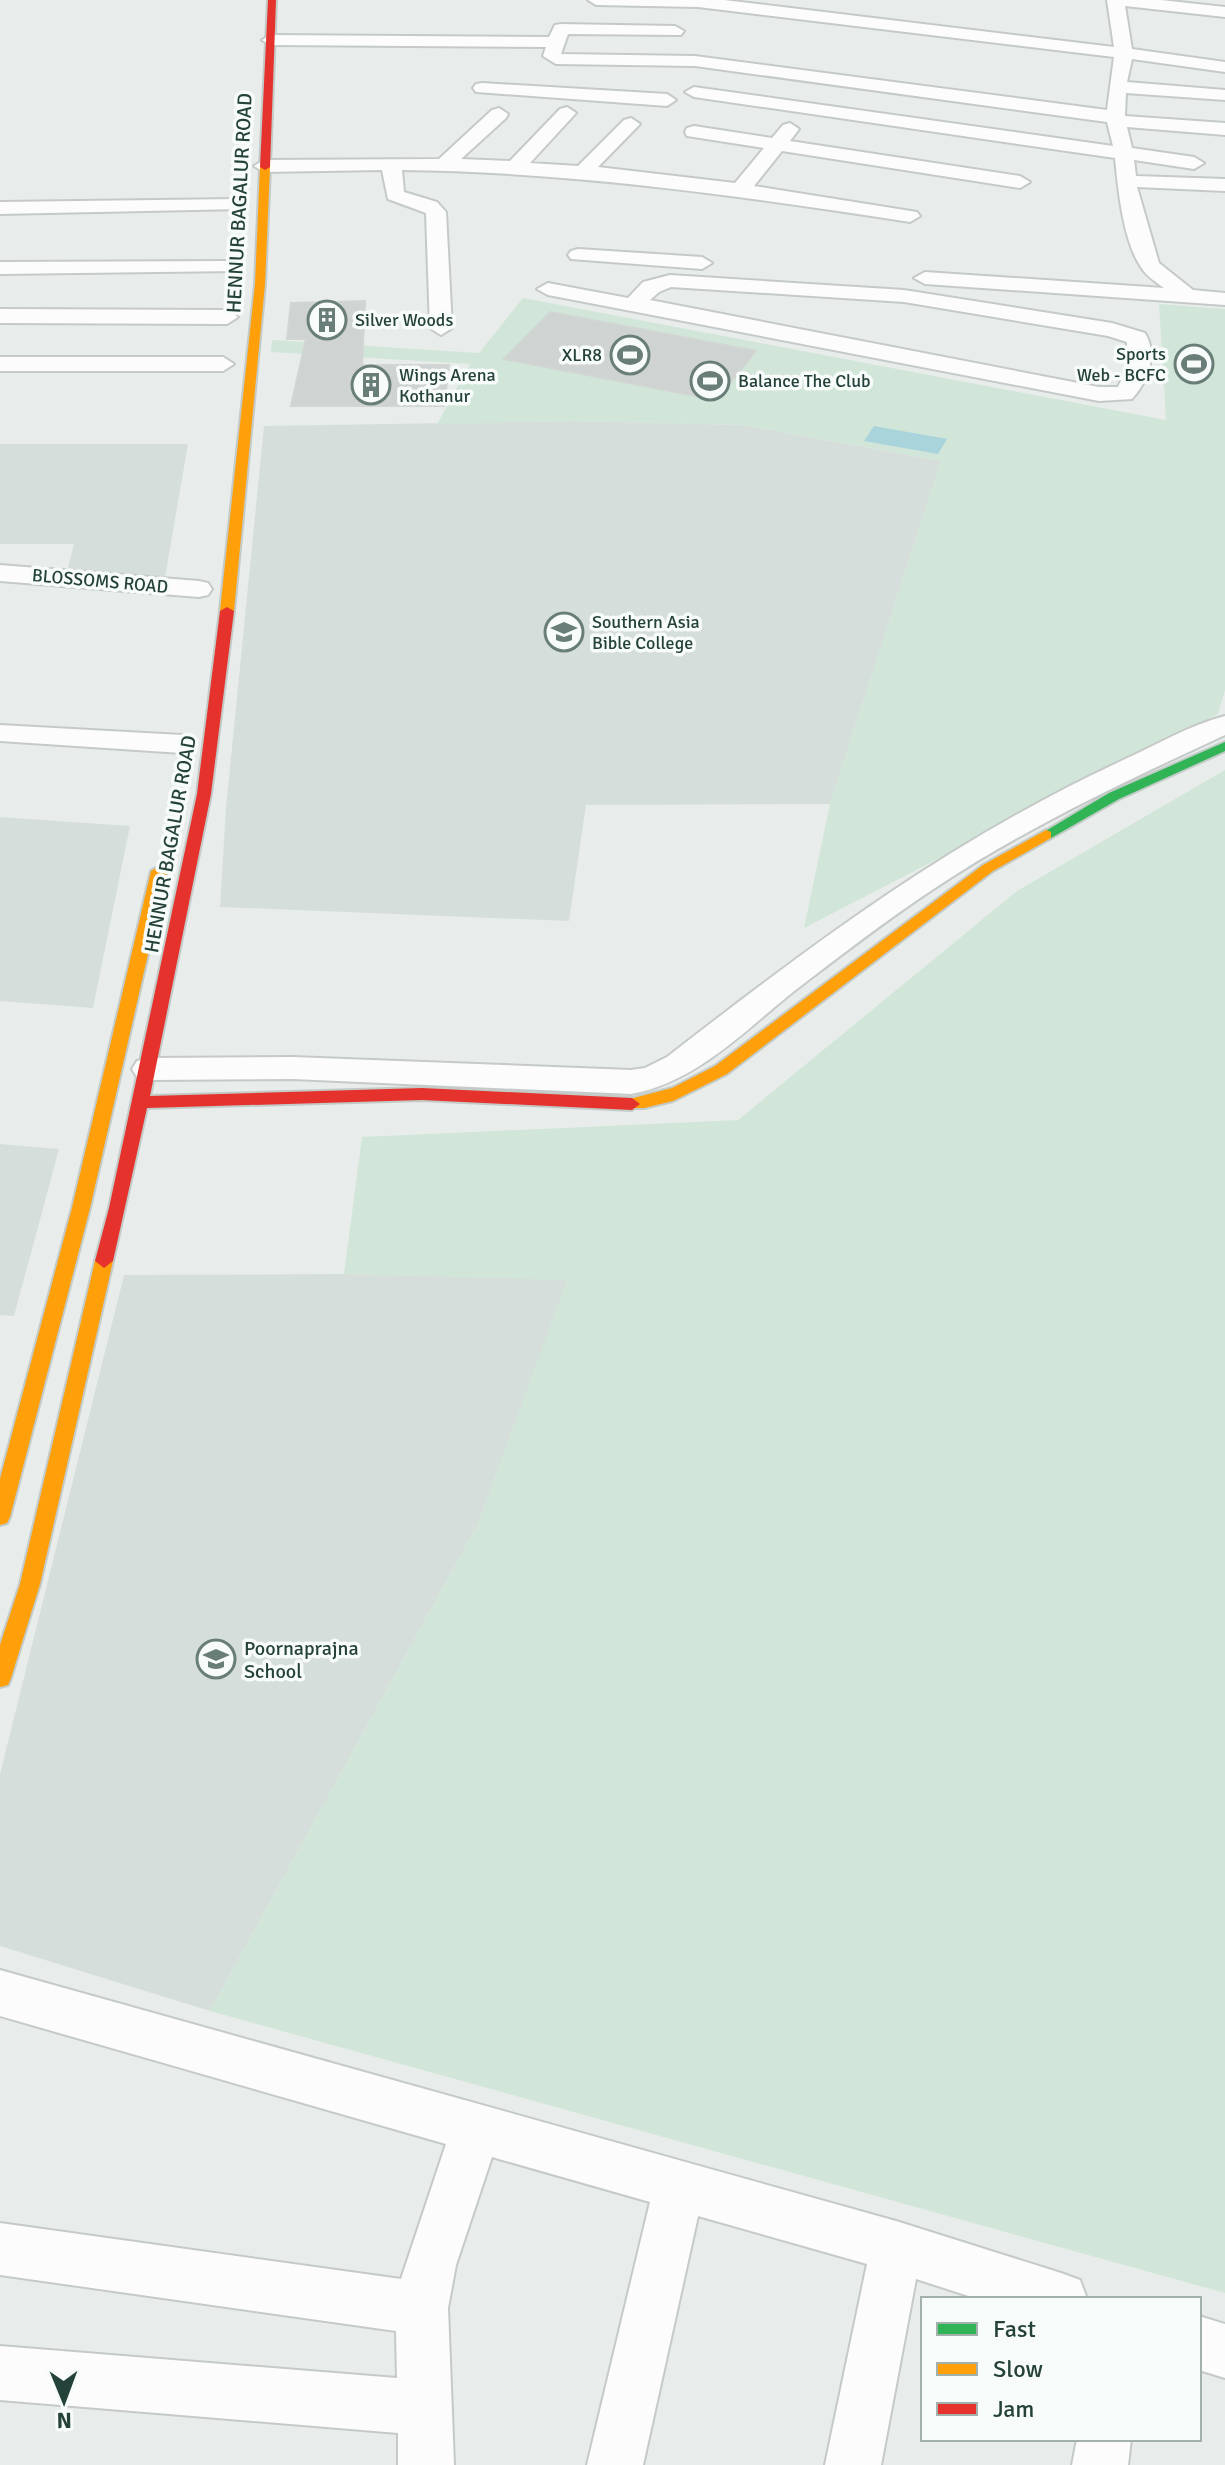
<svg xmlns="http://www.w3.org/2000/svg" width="1225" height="2465" font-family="Signika,sans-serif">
  <rect width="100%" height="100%" fill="#e8edeb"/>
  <g fill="#d6dedb">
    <polygon points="573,421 743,425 941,461 830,804 586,805 569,921 220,907 226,808 264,426"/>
    <polygon points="0,444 188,444 164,583 66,575 74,544 0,544"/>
    <polygon points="0,817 130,826 93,1008 0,1001"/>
    <polygon points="0,1144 59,1149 14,1316 0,1315"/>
    <polygon points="344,1274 568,1279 478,1524 210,2011 0,1946 0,1774 124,1275"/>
  </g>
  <g fill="#d1e6d8">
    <polygon points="523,298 1166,420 1159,304 1225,309 1225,690 1218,714 804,928 830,804 941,461 743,425 573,421 437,424 470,364 271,352 272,340 479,353"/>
    <polygon points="1225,770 1225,2293 210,2011 478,1524 567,1280 344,1274 362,1137 738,1120 1017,891"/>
  </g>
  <polygon fill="#a9d4db" points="874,426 947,439 938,454 864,441"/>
  <g fill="#cfd4d2" stroke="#d1d6d4" stroke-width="2">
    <polygon points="365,301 362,365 449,365 444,406 291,406 306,339 287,339 291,303"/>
    <polygon points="550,312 756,351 716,400 504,359"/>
  </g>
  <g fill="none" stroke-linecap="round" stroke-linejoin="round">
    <defs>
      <g id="street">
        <path d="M588 0H724L1114 47 1107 0H1161L1225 7V17L1125 6 1132 49 1225 62V72L1132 59 1127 82 1225 90V100L1126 93 1125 116 1225 123V135L1127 127 1132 148 1194 157 1204 163 1194 169 1134 160 1136 176 1225 179V191L1137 187 1159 263 1193 290 1225 293V305L925 284 914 278 925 272 1164 288C1156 282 1146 276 1141 267 1123 241 1118 188 1115 158L694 97 685 92 694 87 1113 146 1107 122 695 66 556 64 543 56 546 47 271 45 262 40 271 35 549 37 555 25 561 24 675 26 684 31 681 35 568 34 561 54 695 56 1107 110 1114 57 698 7 596 5Z"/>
        <polygon points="482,83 667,94 676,100 667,106 476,92 473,88 476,84"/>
        <path d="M567 107 576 113 530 163 578 166 624 120 631 118 640 124 598 167 735 183 764 148 687 136 685 132 687 128 694 126 772 138 783 125 790 123 799 129 790 141 1020 176 1030 182 1020 188 782 151 754 186 917 212 920 216 910 222C741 196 573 172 402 170L404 192 437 202 446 212 452 328 441 335 430 328 426 213 388 199 382 170 264 172 254 166 264 160 439 159 492 110 499 108 508 114 506 118 461 159 510 161 560 109Z"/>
        <polygon points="236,199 246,205 243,209 0,214 0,202"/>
        <polygon points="578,249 702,257 712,263 702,269 571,259 568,255 571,251"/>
        <polygon points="231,261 241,267 238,271 0,274 0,262"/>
        <path d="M670 275 904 290 1112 323 1145 333C1158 355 1148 381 1132 399L1099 401 548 295 537 289 548 283 628 298 643 282ZM671 287 904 302 1108 336 1127 342V368L1118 387H1099L650 300 659 292Z"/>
        <polygon points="0,309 227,310 238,317 227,324 0,323"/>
        <polygon points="0,357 223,357 234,364 223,371 0,371"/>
        <polygon points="0,565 199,581 208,583 212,589 208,595 199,597 0,581"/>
        <path d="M1225 716V735C1126 781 1027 827 935 888 886 920 840 956 793 992 743 1032 696 1082 631 1094L293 1079 149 1080 137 1077 132 1069 137 1061 149 1058 293 1057 631 1070 645 1068 667 1057C815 942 948 842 1119 762 1153 747 1189 725 1225 716Z"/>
        <polygon points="0,725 182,735 192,738 196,744 192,750 182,753 0,741"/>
        <polygon points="0,1970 896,2221 1061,2273 1080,2280 1087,2299 978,2299 916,2279 881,2465 825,2465 867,2264 698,2216 643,2465 587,2465 650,2202 492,2157 456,2265 448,2308 454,2465 398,2465 398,2433 0,2400 0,2346 397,2378 396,2331 0,2275 0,2223 401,2279 446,2144 0,2016"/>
        <polygon points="1199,2316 1225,2324 1225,2378 1199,2370"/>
        <polygon points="1077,2439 1131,2439 1128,2465 1072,2465"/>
      </g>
      <polygon id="fast" points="1225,742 1225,751 1119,799 1051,838 1041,838 1039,835 1109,793"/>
      <g id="slow">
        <polygon points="265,164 270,167 265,284 234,611 227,615 220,611 255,284 260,167"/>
        <polygon points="1046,830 1051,832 1051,838 993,871 727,1074 673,1101 644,1108 626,1108 624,1104 626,1100 672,1088 715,1066 983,865"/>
        <polygon points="159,866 167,871 90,1208 10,1517 7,1523 0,1525 0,1479 72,1208 151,871"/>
        <polygon points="104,1254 113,1261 40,1584 11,1678 8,1685 0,1687 0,1645 20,1584 95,1261"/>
      </g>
      <g id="jam">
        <polygon points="268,0 276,0 270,167 265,170 260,167"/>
        <polygon points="227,607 234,611 211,794 150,1096 422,1088 632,1098 640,1104 632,1110 422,1100 147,1108 113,1261 104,1268 95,1261 109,1208 197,794 220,611"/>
      </g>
    </defs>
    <use href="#street" stroke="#c5cac8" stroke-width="4"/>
    <use href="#fast" stroke="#c3cbc8" stroke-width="4"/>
    <use href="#slow" stroke="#c3cbc8" stroke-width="4"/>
    <use href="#jam" stroke="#c3cbc8" stroke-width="4"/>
    <use href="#street" fill="#fcfcfc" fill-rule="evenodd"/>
    <use href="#fast" fill="#30b455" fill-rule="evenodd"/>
    <use href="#slow" fill="#ff9f0a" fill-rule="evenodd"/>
    <use href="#jam" fill="#e5322d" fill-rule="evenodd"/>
  </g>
  <defs>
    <symbol id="building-ring" viewBox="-11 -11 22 22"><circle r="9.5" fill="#f7fbf9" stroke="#697e78" stroke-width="1.5"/><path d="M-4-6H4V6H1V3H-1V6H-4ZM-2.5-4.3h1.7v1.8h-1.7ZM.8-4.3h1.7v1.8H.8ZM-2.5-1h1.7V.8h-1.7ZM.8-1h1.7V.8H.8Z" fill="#697e78"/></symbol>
    <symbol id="stadium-ring" viewBox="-11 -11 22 22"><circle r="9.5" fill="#f7fbf9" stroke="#697e78" stroke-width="1.5"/><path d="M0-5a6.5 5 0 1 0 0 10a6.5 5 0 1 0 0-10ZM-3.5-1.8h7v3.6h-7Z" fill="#697e78"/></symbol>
    <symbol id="university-ring" viewBox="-11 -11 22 22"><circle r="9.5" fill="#f7fbf9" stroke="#697e78" stroke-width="1.5"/><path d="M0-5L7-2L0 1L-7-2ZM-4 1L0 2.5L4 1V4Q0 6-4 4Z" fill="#697e78"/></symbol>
    <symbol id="school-ring" viewBox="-11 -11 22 22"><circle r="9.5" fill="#f7fbf9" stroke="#697e78" stroke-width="1.5"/><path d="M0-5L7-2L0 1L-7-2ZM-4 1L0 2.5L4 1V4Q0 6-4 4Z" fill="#697e78"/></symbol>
  </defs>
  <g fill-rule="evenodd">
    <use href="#building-ring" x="305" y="298" width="44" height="44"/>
    <use href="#stadium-ring" x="608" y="333" width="44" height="44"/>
    <use href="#stadium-ring" x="1172" y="342" width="44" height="44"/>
    <use href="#stadium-ring" x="688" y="359" width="44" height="44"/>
    <use href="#building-ring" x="349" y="363" width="44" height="44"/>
    <use href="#university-ring" x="542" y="610" width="44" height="44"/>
    <use href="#school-ring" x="194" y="1637" width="44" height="44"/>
  </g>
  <g text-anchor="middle" stroke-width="7" stroke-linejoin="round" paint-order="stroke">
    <g font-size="18" fill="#24423a" stroke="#f7fbf9" text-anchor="start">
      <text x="355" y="326">Silver Woods</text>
      <text x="1166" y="360" text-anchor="end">Sports<tspan x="1166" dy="21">Web - BCFC</tspan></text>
      <text x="602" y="361" text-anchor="end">XLR8</text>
      <text x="399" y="381">Wings Arena<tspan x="399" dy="21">Kothanur</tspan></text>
      <text x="738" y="387">Balance The Club</text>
      <text x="592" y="628">Southern Asia<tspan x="592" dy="21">Bible College</tspan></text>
    </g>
    <g font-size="18" fill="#24423a" stroke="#f7fbf9">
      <text transform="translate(100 581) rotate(5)" y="6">BLOSSOMS ROAD</text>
    </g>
    <g font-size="20" fill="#24423a" stroke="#f7fbf9">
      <text transform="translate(239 203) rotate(-87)" y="7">HENNUR BAGALUR ROAD</text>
      <text transform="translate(170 844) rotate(-80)" y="7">HENNUR BAGALUR ROAD</text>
    </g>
    <g font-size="20" fill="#24423a" stroke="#f7fbf9" text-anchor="start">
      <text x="244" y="1655">Poornaprajna<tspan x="244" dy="23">School</tspan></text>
    </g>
  </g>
  <rect x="921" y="2297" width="280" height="144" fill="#f7fbf9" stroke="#a3b1ad" stroke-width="2"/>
  <rect x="937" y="2323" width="40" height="12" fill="#30b455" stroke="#a3b1ad" stroke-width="2"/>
  <text x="993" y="2337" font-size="24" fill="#24423a">Fast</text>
  <rect x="937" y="2363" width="40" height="12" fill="#ff9f0a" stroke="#a3b1ad" stroke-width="2"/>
  <text x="993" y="2377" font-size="24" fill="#24423a">Slow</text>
  <rect x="937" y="2403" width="40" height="12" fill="#e5322d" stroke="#a3b1ad" stroke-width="2"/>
  <text x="993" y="2417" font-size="24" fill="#24423a">Jam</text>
  <g transform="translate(64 2401) rotate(179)" stroke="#f7fbf9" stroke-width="6" paint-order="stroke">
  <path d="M0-6L14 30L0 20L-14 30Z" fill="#24423a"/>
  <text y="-12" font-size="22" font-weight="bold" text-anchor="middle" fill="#24423a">N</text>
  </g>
</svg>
